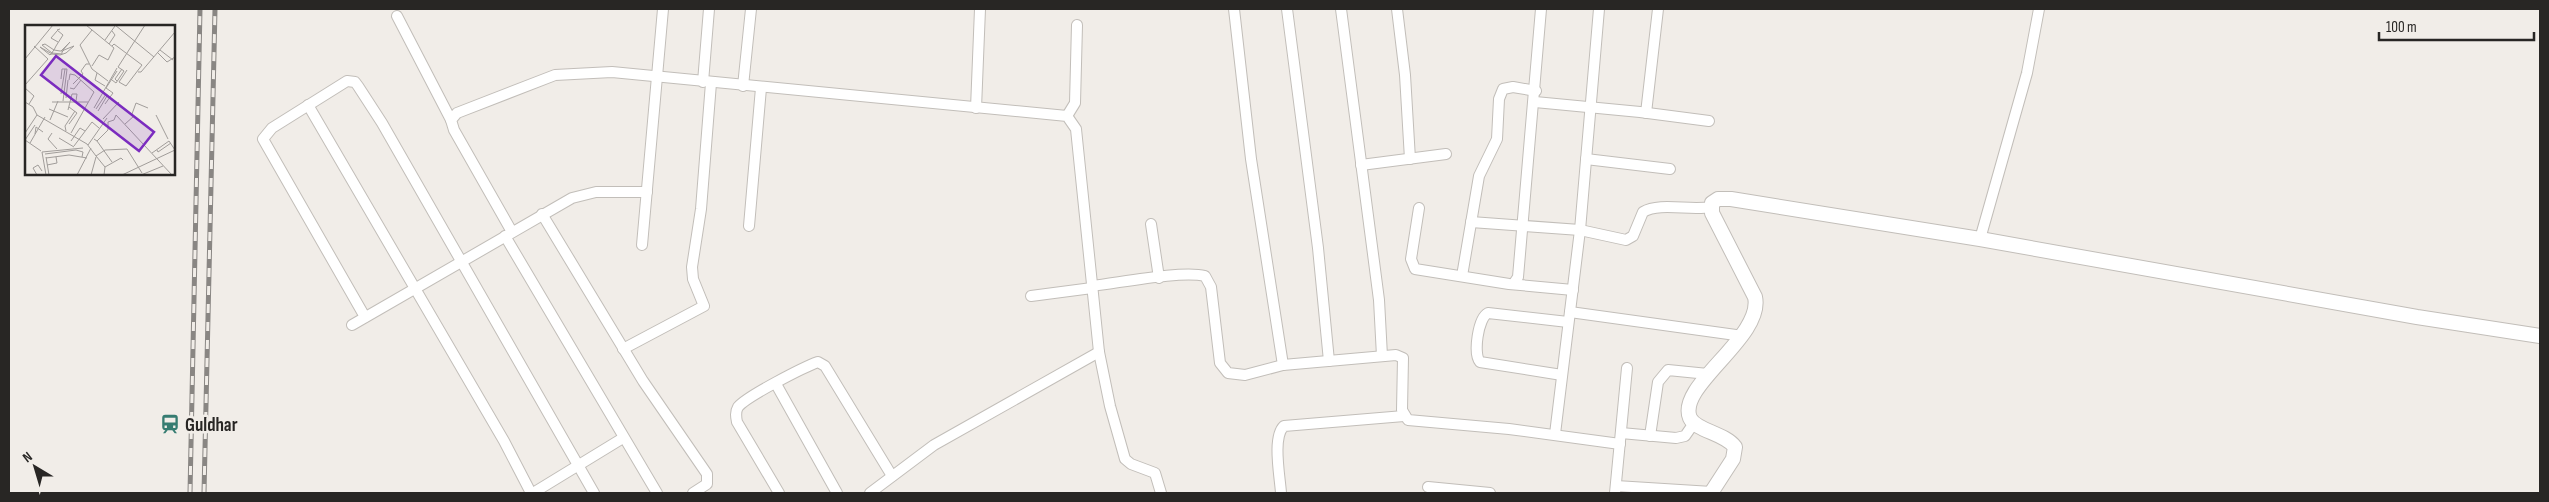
<svg xmlns="http://www.w3.org/2000/svg" width="2549" height="502" font-family="'Sofia Sans Condensed',sans-serif">
  <rect width="100%" height="100%" fill="#f1ede8"/>
  <g fill="none" stroke-linecap="round" stroke-linejoin="round">
    <defs>
      <g id="street">
        <polyline points="1234,9 1251,159 1283,365"/>
        <polyline points="1287,9 1318,248 1329,361"/>
        <polyline points="1341,9 1379,300 1382,356"/>
        <polyline points="1397,9 1405,75 1410,159"/>
        <polyline points="397,16 451,120"/>
        <polyline points="703,82 709,9"/>
        <polyline points="743,86 751,9"/>
        <polyline points="1535,102 1640,112 1709,121"/>
        <polyline points="308,105 504,441 531,493"/>
        <polyline points="976,108 980,9"/>
        <polyline points="1646,113 1658,9"/>
        <polyline points="1067,116 1075,103 1077,25"/>
        <polyline points="1586,159 1670,169"/>
        <polyline points="1361,165 1446,154"/>
        <polyline points="1419,208 1411,259 1415,269 1509,284 1573,290"/>
        <polyline points="542,214 643,381 707,474 707,484 693,493"/>
        <path d="M1471 222 1580 230 1626 240 1633 236 1643 212C1660 202 1690 211 1711 207"/>
        <polyline points="1151,224 1159,278"/>
        <polyline points="749,226 761,88"/>
        <polyline points="512,232 454,130 451,120 457,113 555,75 612,72 1067,116 1076,129 1099,352 1110,406 1125,459 1131,464 1155,473 1161,493"/>
        <polyline points="505,236 657,493"/>
        <polyline points="1980,239 2027,73 2039,9"/>
        <polyline points="642,245 663,9"/>
        <polyline points="1462,276 1479,176 1497,139 1499,99 1503,89 1513,87 1536,91"/>
        <polyline points="1514,283 1518,277 1541,9"/>
        <path d="M1092 286C1119 283 1182 270 1205 276L1211 287 1220 363 1228 373 1245 375 1283 365 1396 355 1403 358 1402 410 1408 420 1509 429 1620 444"/>
        <polyline points="1031,296 1092,288"/>
        <polyline points="1570,312 1743,336"/>
        <polyline points="365,317 263,139 272,128 347,81 355,82 358,86 382,123 594,493"/>
        <polyline points="352,325 572,198 596,192 647,192"/>
        <polyline points="623,349 704,306 693,279 692,267 701,209 711,83"/>
        <path d="M1562 375 1480 362C1473 354 1478 318 1488 313L1568 322"/>
        <polyline points="776,384 837,493"/>
        <polyline points="1621,433 1676,438 1685,436 1694,423"/>
        <polyline points="1555,434 1580,230 1599,9"/>
        <polyline points="1650,436 1658,382 1668,370 1708,374"/>
        <polyline points="1616,486 1712,492"/>
        <polyline points="1428,487 1490,493"/>
        <polyline points="533,493 623,438"/>
        <path d="M779 493 737 422C736 417 735 412 738 407 747 396 804 367 818 362L825 366 892 476"/>
        <polyline points="870,493 934,445 1099,352"/>
        <path d="M1281 493C1280 477 1272 437 1284 426L1404 416"/>
        <polyline points="1615,493 1627,368"/>
      </g>
      <path id="secondary" d="M1711 493 1733 459 1735 447C1725 433 1696 431 1690 418 1676 386 1764 337 1755 297L1712 213V203L1718 199H1731L1980 239 2417 317 2540 336"/>
    </defs>
    <use href="#street" stroke="#c2beb9" stroke-width="12"/>
    <use href="#secondary" stroke="#c2beb9" stroke-width="16"/>
    <use href="#street" stroke="#fff" stroke-width="10"/>
    <use href="#secondary" stroke="#fff" stroke-width="14"/>
    <defs>
      <g id="rail">
        <polyline points="190,493 200,9"/>
        <polyline points="204,493 215,9"/>
      </g>
    </defs>
    <use href="#rail" stroke="#898683" stroke-width="5"/>
    <use href="#rail" stroke="#f1ede8" stroke-width="3" stroke-dasharray="9" stroke-linecap="butt"/>
  </g>
  <defs>
    <symbol id="station-bare" viewBox="-9 -9 18 18"><path d="M-3-6H3Q5-6 5-4V2Q5 4 3 4L4.5 6H3L1.5 4h-3L-3 6H-4.5L-3 4Q-5 4-5 2V-4Q-5-6-3-6ZM-3.5-4v3h7v-3ZM-3.5 1v1.5H-2V1ZM2 1v1.5H3.5V1Z" fill="#367c71" stroke="#f1ede8" stroke-width="2.5" paint-order="stroke"/></symbol>
  </defs>
  <g fill-rule="evenodd">
    <use href="#station-bare" x="156" y="410" width="28" height="28"/>
  </g>
  <g text-anchor="middle" stroke-width="5" stroke-linejoin="round" paint-order="stroke">
    <g font-size="19" font-weight="bold" fill="#282624" stroke="#f1ede8" text-anchor="start">
      <text x="185" y="431">Guldhar</text>
    </g>
  </g>
  <g transform="translate(25 25)">
    <rect width="150" height="150" fill="#f1ede8"/>
    <path fill="none" stroke="#a19d9a" stroke-width="1" d="M61 0 89 23 83 35 74 30 67 41M90 0 129 32M35 4 32 5 38 10 31 21 29 25 28 26 27 28V29H26L25 30 15 22 27 29 35 30 41 28 49 21 39 25 38 26H35L29 25 20 19 17 20 27 28 37 29V27L38 26V25L45 17 36 26M67 5 55 20 67 44 83 56M32 6 26 13 33 17M80 15 90 1M84 19 90 10 87 6M87 21 89 19 117 40 101 61 94 57 102 45M135 25 148 35M133 28 142 37 150 32M0 34 28 0M113 47H116L150 7M72 48 70 55 80 61M36 54 37 44H42L38 76M44 55 45 49 50 50 69 67 46 108M87 55 91 58 99 46 93 42 120 0M92 56 90 54 97 44M48 59 58 49 56 46 61 39H64M0 60 23 34 9 21M0 63 9 71 4 79M45 63 49 64 56 55M81 63 92 46M36 69 40 44M41 73 43 55M0 77 8 82 12 90 62 119 71 131 80 125 102 124 117 148M27 77H63M80 79 88 68 81 63M44 82 52 88 44 99M69 83 92 43M24 84 43 92M71 84 81 69M43 85 47 69H52L51 76M73 86 82 71M131 90 143 114M78 94 94 77M25 95 33 76M100 99 109 91 107 89 111 78 123 83M10 100 0 115 16 126M41 106 40 101 50 86M0 108 12 90M27 108 23 114 32 124M10 109 11 102 18 107M34 113 49 122M69 114 72 116 83 105V97L89 95 91 90 147 150M46 116 55 103 60 106M72 116 87 137M5 118 20 92M63 120 82 93M49 121 67 97 74 103M132 125 133 127 146 118M17 127 58 123M17 127 21 150M127 128 144 116 150 125M20 129 51 125 58 127 57 132M71 131 80 142 79 150M21 132 24 150M21 133 44 130 62 133M22 140 32 138 31 132M80 142 96 133 98 135M12 150 8 143 13 140 17 146M52 150 66 123M66 150 71 132M97 150 150 125M116 150 138 141"/>
    <path fill="#7b2cbf" fill-opacity="0.15" stroke="#7b2cbf" stroke-width="2.5" d="M31 31 129 107 114 126 16 50Z"/>
    <rect width="150" height="150" fill="none" stroke="#282624" stroke-width="2.5"/>
  </g>
  <rect width="2549" height="502" fill="none" stroke="#282624" stroke-width="20"/>
  <g transform="translate(35 467) rotate(322)" stroke="#f1ede8" stroke-width="4" paint-order="stroke">
  <path d="M0-4L9 19L0 12L-9 19Z" fill="#282624"/>
  <text y="-8" font-size="14" font-weight="bold" text-anchor="middle" fill="#282624">N</text>
  </g>
  <path d="M2379 32v8h155v-8" fill="none" stroke="#282624" stroke-width="2.5"/>
  <text x="2386" y="32" font-size="15" fill="#282624" stroke="#f1ede8" stroke-width="4" paint-order="stroke">100 m</text>
</svg>
